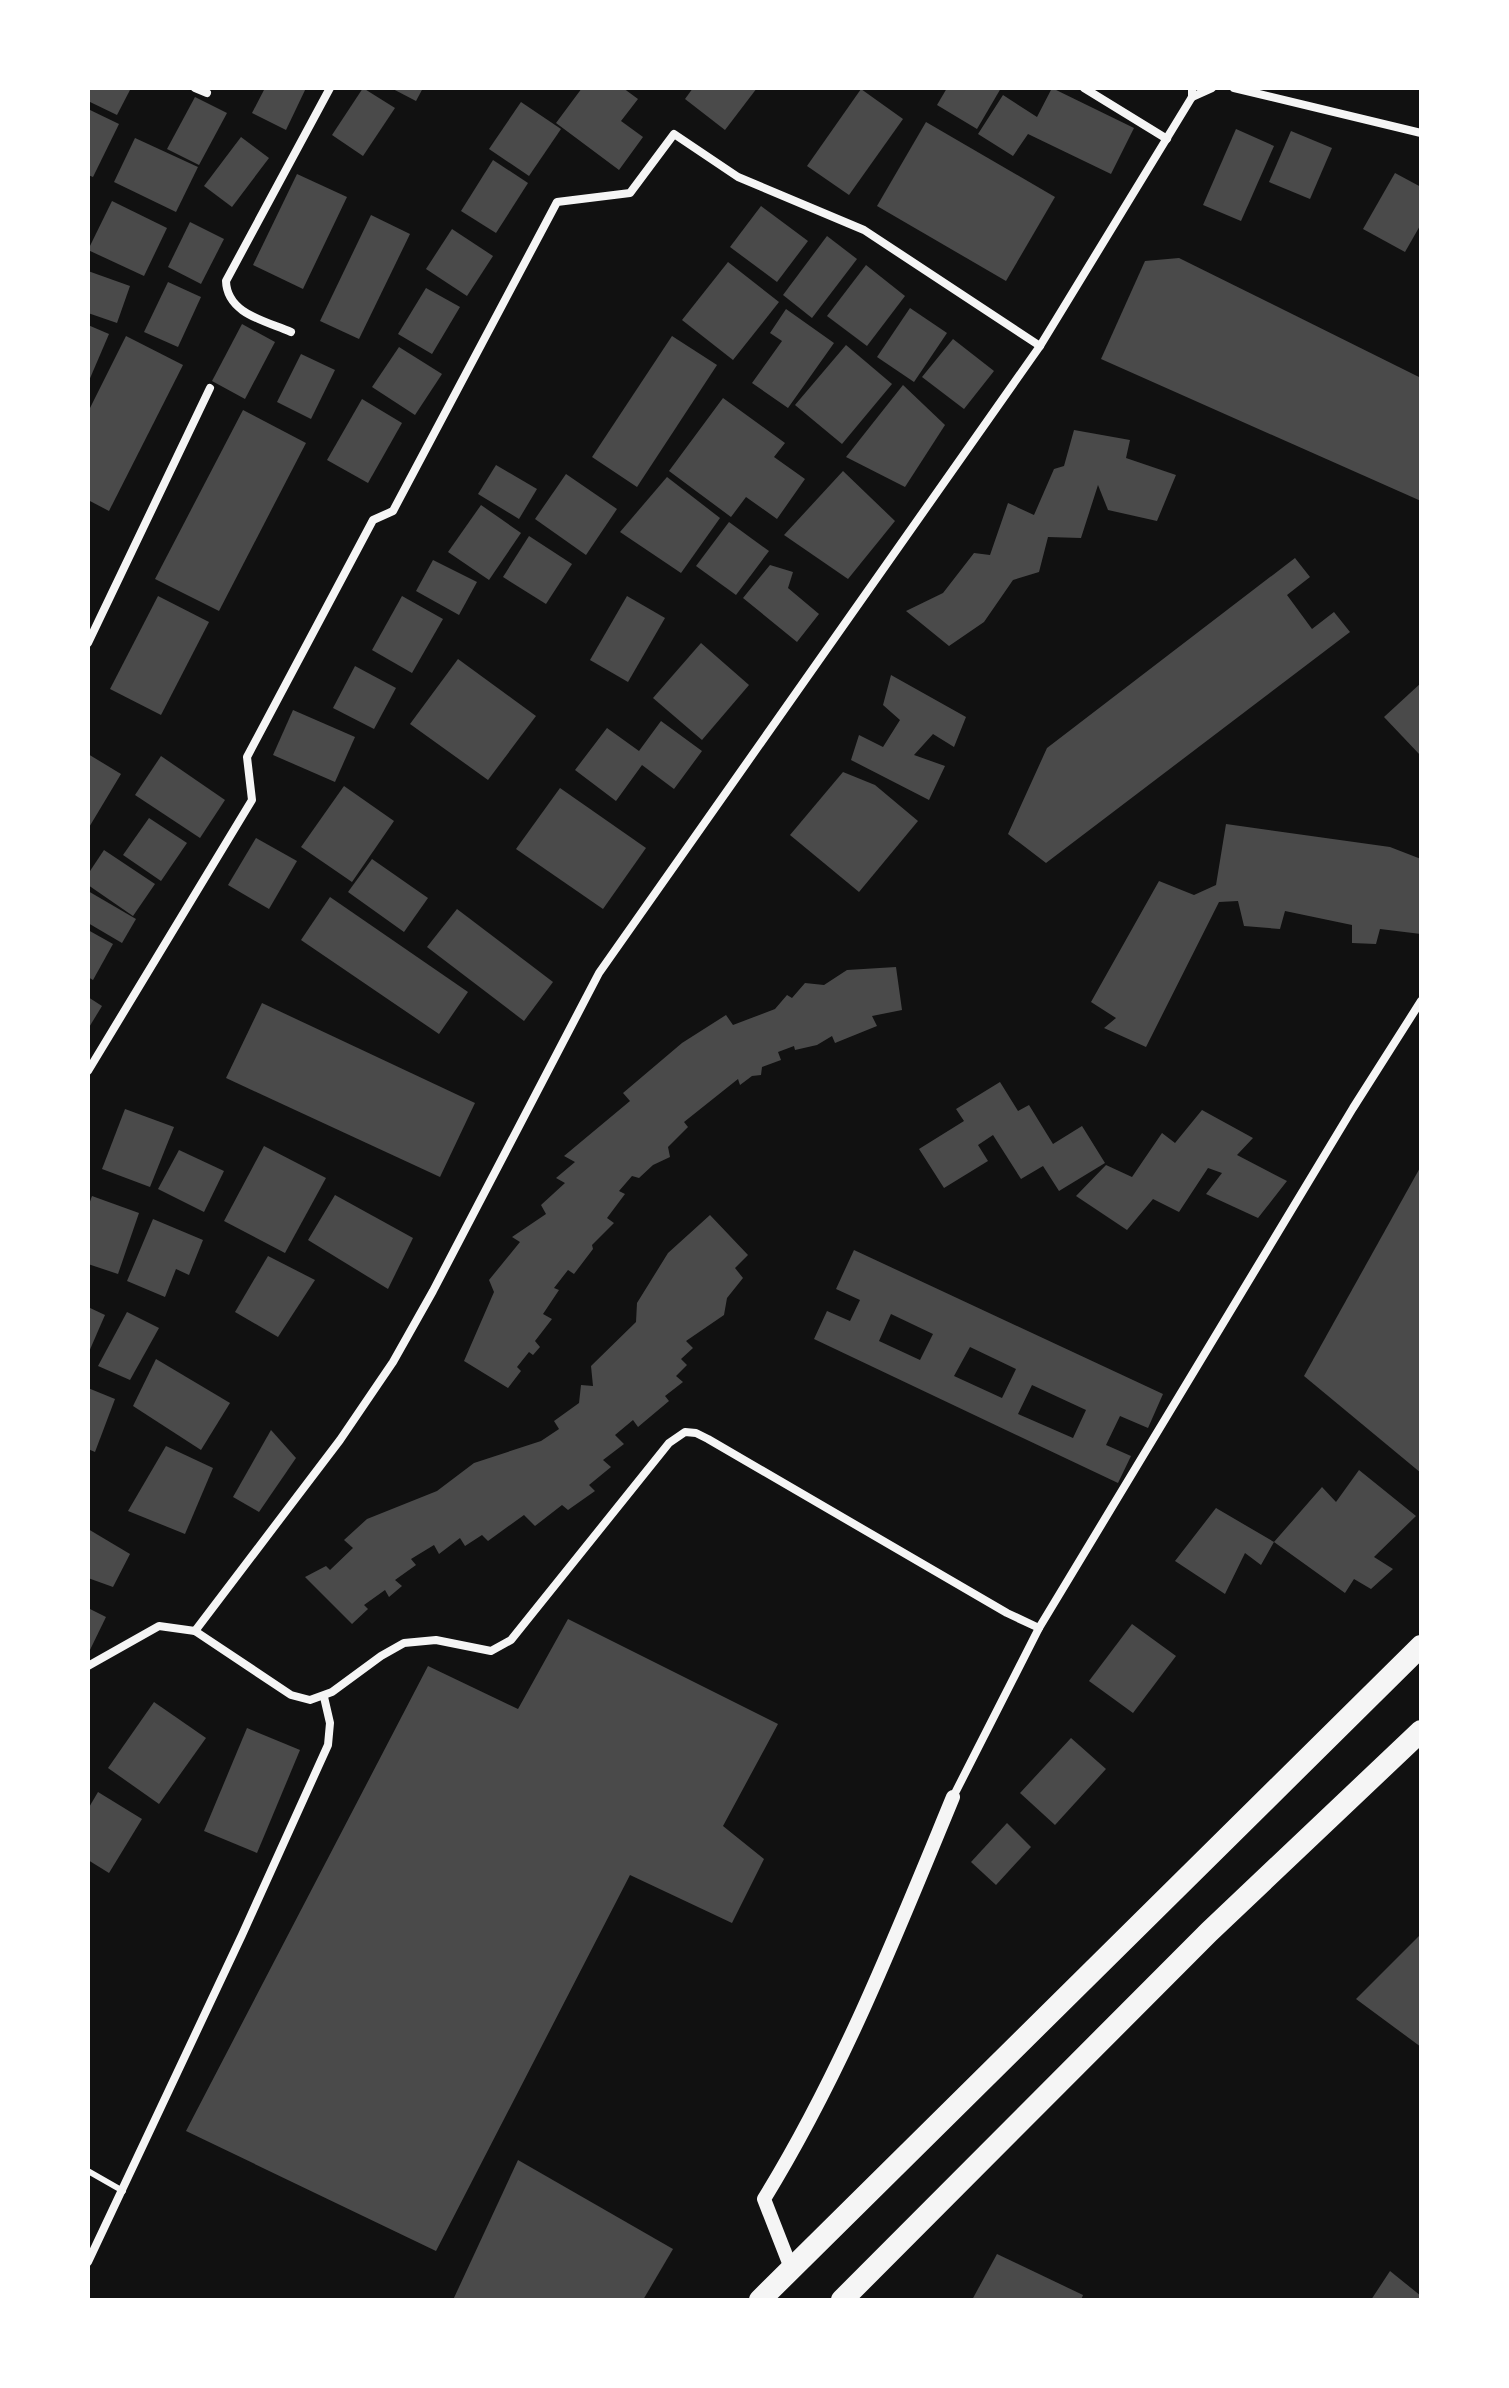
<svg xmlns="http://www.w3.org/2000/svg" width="1509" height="2388" font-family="'Open Sans',sans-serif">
  <rect width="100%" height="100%" fill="#111"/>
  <g fill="#4a4a4a" fill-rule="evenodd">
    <polygon points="88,88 131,88 117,115 88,101"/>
    <polygon points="265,88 306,88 286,130 252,113"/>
    <polygon points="363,88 395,108 363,156 332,135"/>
    <polygon points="391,88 423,88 416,101"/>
    <polygon points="582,88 623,88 638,99 621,121 643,137 619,170 556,123"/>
    <polygon points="693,88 757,88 725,130 685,99"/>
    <polygon points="947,88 1001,88 977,129 937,105"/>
    <polygon points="1052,88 1134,128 1111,174 1028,134 1013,156 978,134 1003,95 1037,117"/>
    <polygon points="861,89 903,119 849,195 807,166"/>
    <polygon points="195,97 227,113 199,165 167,149"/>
    <polygon points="521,102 561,129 529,176 489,149"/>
    <polygon points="88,109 119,124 93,177 88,175"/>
    <polygon points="926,122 1055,197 1006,281 877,206"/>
    <polygon points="1236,129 1274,146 1241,221 1203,205"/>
    <polygon points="1291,131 1332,148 1310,199 1269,182"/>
    <polygon points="241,137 269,158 232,207 204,186"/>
    <polygon points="135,138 198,167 176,212 114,182"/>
    <polygon points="493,160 528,183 496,233 461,211"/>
    <polygon points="1395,173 1421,187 1421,224 1405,252 1363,229"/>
    <polygon points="297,174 347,197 303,289 253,265"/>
    <polygon points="112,201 167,228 144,276 88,250"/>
    <polygon points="761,206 808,241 777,282 730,247"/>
    <polygon points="371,215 410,234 359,339 320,321"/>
    <polygon points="190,222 224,239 201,284 168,267"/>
    <polygon points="452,229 493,256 467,296 426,269"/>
    <polygon points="827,236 857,259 812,318 783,295"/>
    <polygon points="1179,258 1421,378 1421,501 1101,359 1145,261"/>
    <polygon points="728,262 779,302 733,360 682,320"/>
    <polygon points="866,265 905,296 867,346 827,316"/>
    <polygon points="88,271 130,286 117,323 88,313"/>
    <polygon points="168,282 201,297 178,347 144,332"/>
    <polygon points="426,288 460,307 432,354 398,334"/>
    <polygon points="910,308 947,333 914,382 877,357"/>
    <polygon points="786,309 834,343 788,408 752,383 782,341 770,333"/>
    <polygon points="242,324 275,342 245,399 212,381"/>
    <polygon points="88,325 109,334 88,383"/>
    <polygon points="126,336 183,365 109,511 88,500 88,412"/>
    <polygon points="672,336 717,365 637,487 592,457"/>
    <polygon points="953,339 994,371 964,409 922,377"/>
    <polygon points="846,345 892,384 842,444 795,405"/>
    <polygon points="399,347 442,374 415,415 372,387"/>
    <polygon points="301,354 335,370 311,419 277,402"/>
    <polygon points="903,385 945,425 905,487 846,457"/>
    <polygon points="723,398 785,443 774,457 805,479 777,519 746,497 731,517 669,471"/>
    <polygon points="362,399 402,423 368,483 327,460"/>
    <polygon points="243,410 306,443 219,611 155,579"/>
    <polygon points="1074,430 1130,440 1126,458 1176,475 1157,521 1108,510 1098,485 1081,538 1048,537 1039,572 1013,580 984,622 949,646 906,611 943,593 974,553 990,555 1008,503 1034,515 1054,469 1064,466"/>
    <polygon points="496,465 537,489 519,519 478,494"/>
    <polygon points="843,471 895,521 848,579 784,535"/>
    <polygon points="566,474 617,509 586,555 535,519"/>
    <polygon points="667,477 720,518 681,573 620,532"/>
    <polygon points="481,505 521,533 489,580 448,552"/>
    <polygon points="729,522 769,551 736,595 696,566"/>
    <polygon points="529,536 572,564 546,604 503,577"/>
    <polygon points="1295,558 1310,577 1287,595 1312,629 1334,612 1350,632 1046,863 1008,834 1047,748"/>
    <polygon points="433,560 477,582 459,615 416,591"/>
    <polygon points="770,565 793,572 788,588 819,614 797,642 743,598"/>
    <polygon points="158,596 209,622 161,715 110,689"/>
    <polygon points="402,596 443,619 412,673 372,650"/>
    <polygon points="627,596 665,618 628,682 590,660"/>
    <polygon points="701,643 749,685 702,740 653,698"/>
    <polygon points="458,659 536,716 488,780 410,724"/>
    <polygon points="355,666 396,688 374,729 333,708"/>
    <polygon points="891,675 966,717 954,747 933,734 914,755 945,766 929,800 851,760 859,735 883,747 900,720 883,705"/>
    <polygon points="1421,683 1421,756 1384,717"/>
    <polygon points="293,710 355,737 335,782 273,755"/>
    <polygon points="661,721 702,751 674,789 642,765 616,801 575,770 607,728 639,751"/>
    <polygon points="88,754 121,774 88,829"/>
    <polygon points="161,756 225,800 200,838 135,795"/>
    <polygon points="843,772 875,785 918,821 859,892 790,835"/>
    <polygon points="344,786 394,821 352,882 301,847"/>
    <polygon points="560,788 646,848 603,909 516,849"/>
    <polygon points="149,818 187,843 161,881 123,855"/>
    <polygon points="1226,824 1390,847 1421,859 1421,934 1380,929 1376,944 1352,943 1352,925 1285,911 1280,929 1244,926 1238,901 1219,902 1146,1047 1104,1028 1116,1018 1091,1002 1159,881 1194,895 1216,885"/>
    <polygon points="256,838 297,861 269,909 228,885"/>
    <polygon points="104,850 155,884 133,916 88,885 88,874"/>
    <polygon points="372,859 428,898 404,932 348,892"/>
    <polygon points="88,891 136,919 122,943 88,923"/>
    <polygon points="330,897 468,992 439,1034 301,940"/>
    <polygon points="457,909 553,982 524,1021 427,947"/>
    <polygon points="88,930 113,944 93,980 88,977"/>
    <polygon points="896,967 902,1010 872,1016 877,1026 835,1043 832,1036 817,1045 795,1050 794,1046 778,1052 781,1060 762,1067 761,1075 752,1076 740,1085 738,1079 684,1122 688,1127 668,1147 670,1157 653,1165 639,1178 632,1176 619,1191 625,1194 607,1218 614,1223 592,1245 593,1249 574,1274 568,1270 554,1288 559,1290 543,1314 552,1319 535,1341 540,1347 533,1355 529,1352 517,1367 521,1371 508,1388 464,1361 494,1292 489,1280 520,1242 512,1237 546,1214 541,1205 565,1183 556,1178 575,1162 564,1156 630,1101 623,1093 682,1043 726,1015 733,1025 775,1009 787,995 792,998 805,983 824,985 847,970"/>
    <polygon points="88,997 102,1006 88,1029"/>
    <polygon points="262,1003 475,1103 440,1177 226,1078"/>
    <polygon points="1000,1082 1018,1111 1029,1105 1053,1144 1082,1126 1105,1163 1059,1191 1043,1166 1021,1179 993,1135 978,1145 988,1161 944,1188 919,1149 964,1121 956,1109"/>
    <polygon points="125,1109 174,1127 150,1187 102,1169"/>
    <polygon points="1202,1110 1253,1138 1237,1155 1287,1181 1258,1218 1206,1194 1222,1173 1208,1168 1179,1212 1153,1199 1127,1230 1076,1196 1106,1165 1132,1177 1162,1133 1175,1143"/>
    <polygon points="264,1146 326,1178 285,1253 224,1221"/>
    <polygon points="179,1150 224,1171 204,1212 158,1189"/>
    <polygon points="1421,1166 1421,1473 1304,1376"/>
    <polygon points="335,1195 413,1238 388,1289 308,1240"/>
    <polygon points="92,1196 139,1213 118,1274 88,1264 88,1207"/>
    <polygon points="710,1215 748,1255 735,1268 743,1278 727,1298 724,1315 686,1341 693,1348 681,1359 687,1365 676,1376 683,1382 665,1396 669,1401 638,1427 633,1420 615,1435 624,1444 603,1460 611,1467 589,1485 595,1491 568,1510 562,1505 535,1526 524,1515 488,1541 482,1535 465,1546 460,1538 439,1554 434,1545 411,1559 416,1565 395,1580 402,1586 389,1597 385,1590 364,1605 368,1609 352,1624 305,1577 326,1566 330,1570 353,1548 344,1540 367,1519 437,1491 474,1463 541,1441 559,1429 554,1421 579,1403 581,1385 593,1386 591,1366 636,1322 637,1303 668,1253"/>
    <polygon points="153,1219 203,1240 189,1275 176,1269 165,1297 127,1281"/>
    <path d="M854 1250 1163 1394 1148 1428 1120 1416 1106 1445 1131 1456 1118 1483 814 1339 827 1311 850 1321 860 1300 836 1289ZM891 1314 933 1334 920 1360 879 1341ZM970 1347 1016 1369 1002 1398 954 1376ZM1032 1385 1086 1410 1073 1438 1018 1414Z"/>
    <polygon points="268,1256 315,1280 278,1337 235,1312"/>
    <polygon points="88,1307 105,1315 88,1354"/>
    <polygon points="127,1312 159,1328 130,1380 98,1366"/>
    <polygon points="156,1359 230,1403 201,1450 133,1406"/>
    <polygon points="88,1388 115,1399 95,1452 88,1449"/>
    <polygon points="271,1430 296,1458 259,1512 233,1497"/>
    <polygon points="166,1446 213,1468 185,1534 128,1511"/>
    <polygon points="1359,1470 1416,1516 1374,1557 1393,1569 1371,1589 1354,1579 1345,1593 1274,1542 1261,1565 1245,1553 1225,1594 1175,1561 1216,1508 1274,1542 1322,1487 1336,1502"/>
    <polygon points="88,1529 130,1554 113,1587 88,1578"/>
    <polygon points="88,1608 106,1617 88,1654"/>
    <polygon points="568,1619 778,1724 723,1826 764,1859 732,1923 630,1875 436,2251 186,2131 428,1666 518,1709"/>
    <polygon points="1132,1624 1176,1656 1133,1713 1089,1681"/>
    <polygon points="154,1702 206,1738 159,1804 108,1768"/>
    <polygon points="247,1728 300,1750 257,1853 204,1831"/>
    <polygon points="1071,1738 1106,1769 1055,1825 1020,1793"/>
    <polygon points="98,1792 142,1819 109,1873 88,1860 88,1809"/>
    <polygon points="1007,1823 1031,1847 996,1885 971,1862"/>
    <polygon points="1421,1934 1421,2047 1356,1999"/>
    <polygon points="518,2160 673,2249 643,2300 453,2300"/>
    <polygon points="997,2254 1083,2295 1081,2300 972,2300"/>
    <polygon points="1390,2271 1421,2296 1421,2300 1371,2300"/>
  </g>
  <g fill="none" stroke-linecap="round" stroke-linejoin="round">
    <polyline stroke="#f5f5f5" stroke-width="6" points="88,2171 123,2191"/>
    <g stroke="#f5f5f5" stroke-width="8">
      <polyline points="195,88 207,93"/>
      <polyline points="1084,88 1167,139"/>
      <polyline points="1234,88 1421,133"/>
      <polyline points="1192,97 1212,88"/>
      <path d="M291 332C266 321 227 314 226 281L330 88"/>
      <polyline points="88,643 210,388"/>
      <polyline points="88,1071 252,800 247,757 373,520 393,511 557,202 630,193 674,134 738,177 864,230 1040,346"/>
      <polyline points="195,1631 340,1440 393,1362 433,1291 599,973 1040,346 1192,97 1192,88"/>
      <polyline points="88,1666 159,1626 195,1631 291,1695 310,1700 332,1692 381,1656 404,1643 436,1640 491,1651 511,1640 669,1443 685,1432 696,1433 708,1439 1007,1613 1039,1628"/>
      <polyline points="953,1797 1039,1628 1353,1108 1421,1001"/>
      <polyline points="88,2262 242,1935 328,1745 330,1723 324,1697"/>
    </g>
    <path stroke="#f5f5f5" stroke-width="14" d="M791 2268 764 2199C842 2072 896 1935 953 1797"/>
    <g stroke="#f5f5f5" stroke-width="22">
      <polyline points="760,2300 1421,1646"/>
      <polyline points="842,2300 1209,1932 1421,1731"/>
    </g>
  </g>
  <rect width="1509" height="2388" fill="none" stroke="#ffffff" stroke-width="180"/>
</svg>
